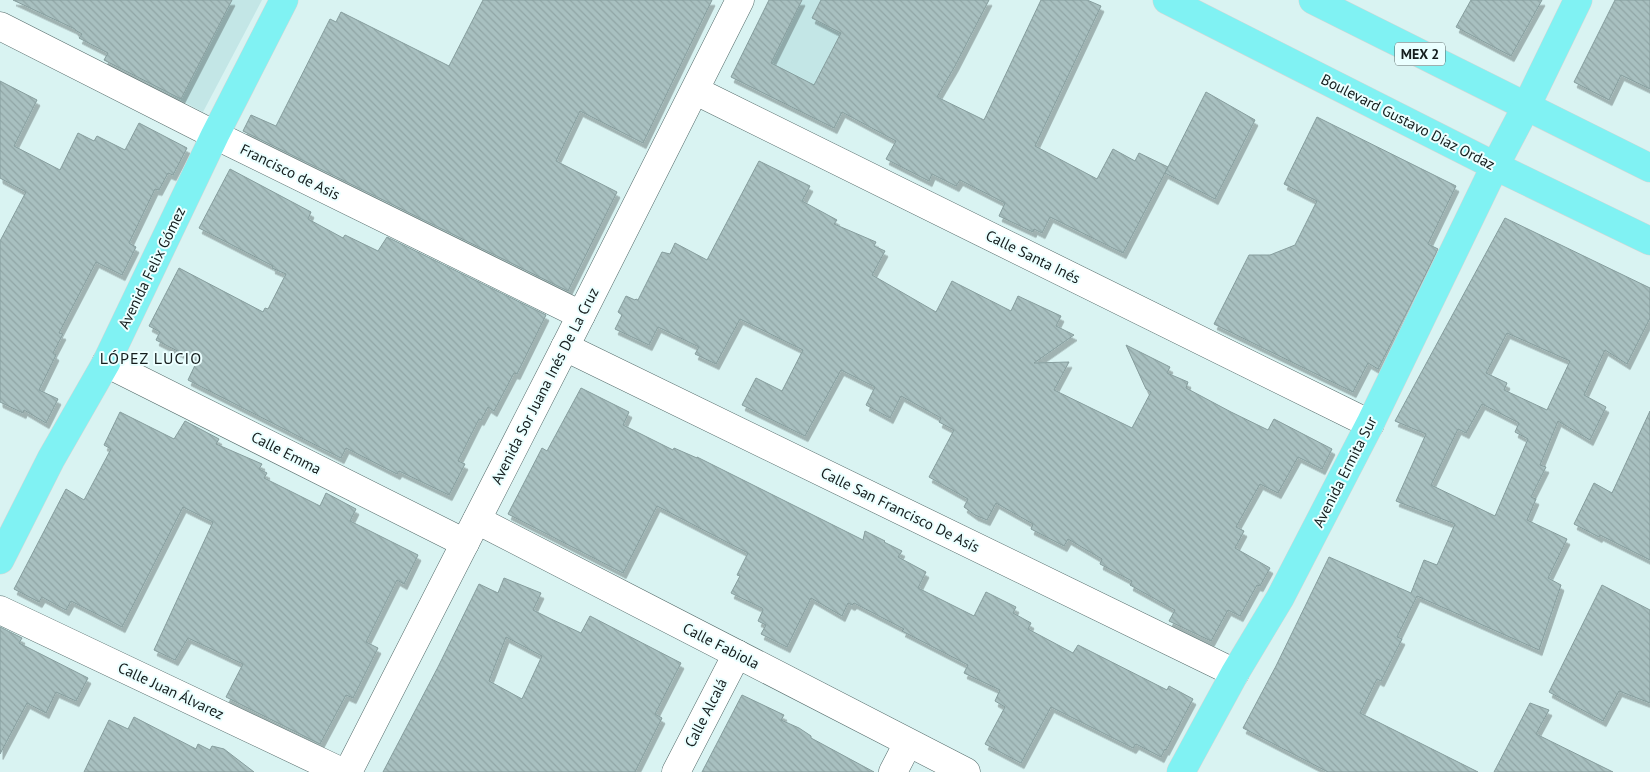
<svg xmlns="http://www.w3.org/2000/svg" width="1650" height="772" font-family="'PT Sans',sans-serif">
  <defs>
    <pattern id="building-back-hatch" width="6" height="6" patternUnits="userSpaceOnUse" patternTransform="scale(1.25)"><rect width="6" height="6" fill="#a8c0c0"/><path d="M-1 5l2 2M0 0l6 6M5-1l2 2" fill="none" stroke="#90a5a5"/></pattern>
    <filter id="shadow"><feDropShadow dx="3" dy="5.5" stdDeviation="0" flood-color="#0004"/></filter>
  </defs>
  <rect width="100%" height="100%" fill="#d9f3f2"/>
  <g fill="#c3e6e6">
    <polygon points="136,0 262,0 203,112 104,60"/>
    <polygon points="769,0 898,0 834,128 731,77"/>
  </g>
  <g fill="url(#building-back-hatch)" stroke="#869d9d" fill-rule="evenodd" filter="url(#shadow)">
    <polygon points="13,0 232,0 181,99 104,60 108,53 79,38 82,34 75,30 75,29"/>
    <polygon points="483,0 712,0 643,143 580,111 556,161 617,192 568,291 243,131 251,115 276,126 330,19 336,22 341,12 449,66"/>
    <polygon points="769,0 802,0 771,63 814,85 841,33 812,18 821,0 989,0 955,66 937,97 984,120 1041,0 1087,0 1101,6 1035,146 1097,179 1113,149 1135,161 1139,153 1168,167 1123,253 1050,217 1042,233 1034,229 1033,232 999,216 1005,203 960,180 956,186 932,174 929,181 886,159 896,141 842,112 834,128 731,77"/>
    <polygon points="1471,0 1542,0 1511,56 1456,27"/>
    <polygon points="1615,0 1650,0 1650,89 1621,75 1609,100 1574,82"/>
    <polygon points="0,81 37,100 14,146 60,170 78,133 94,141 97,136 125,150 139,123 187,148 173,175 168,173 159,190 155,189 129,243 136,247 122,275 96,262 59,333 63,334 53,353 56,355 39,390 58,399 46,423 24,410 23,413 0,402 0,241 26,192 0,178"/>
    <polygon points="1206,92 1255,120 1215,199 1165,173"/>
    <polygon points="1317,117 1456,186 1428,244 1438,249 1410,306 1378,369 1368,363 1353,392 1214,324 1249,255 1270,255 1295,245 1317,201 1284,184"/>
    <polygon points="759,161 810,186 802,201 837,220 834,224 876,242 874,246 885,251 872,275 936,312 952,281 1011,311 1018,296 1061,316 1056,326 1074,335 1034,363 1069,362 1054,390 1132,428 1151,392 1146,389 1126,345 1170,367 1167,373 1188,382 1186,388 1231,412 1268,430 1274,419 1332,449 1322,469 1298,457 1278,493 1260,484 1236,527 1244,531 1235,548 1270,568 1260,586 1257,585 1240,616 1228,610 1211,641 1169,621 1175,610 1130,585 1132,581 1100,564 1102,559 1068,539 1064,546 1031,529 1033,524 996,503 987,520 975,515 964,507 968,499 929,477 954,430 939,422 941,418 901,396 890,418 866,405 875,387 841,370 805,436 742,405 756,378 782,391 803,350 740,319 716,364 695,354 699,347 658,327 649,345 615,329 622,315 618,312 626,296 635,300 636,299 638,300 662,252 670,254 675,243 707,260"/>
    <polygon points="230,169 311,212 308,219 343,238 345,235 378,251 387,237 546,315 517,374 514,373 494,411 488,407 481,420 479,419 458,461 465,464 449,495 399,471 397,474 346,448 341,458 188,380 197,361 156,340 160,332 149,326 179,268 263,312 265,308 268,309 286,274 272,268 273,266 199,228"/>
    <path d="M1505 218 1650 288V318L1627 364 1605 350 1584 395 1606 407 1590 440 1558 421 1540 465 1546 467 1531 497 1536 499 1527 520 1567 539 1548 578 1561 585 1539 650 1417 596 1397 637 1402 639 1381 681 1377 679 1360 713 1478 772H1328L1243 728 1276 666 1329 557 1411 593 1424 560 1437 565 1455 524 1396 501 1426 434 1395 421ZM1507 333 1570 361 1547 410 1504 390 1507 383 1486 373ZM1482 404 1519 423 1515 432 1528 439 1495 516 1431 485 1458 429 1466 433Z"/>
    <polygon points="581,388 629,412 623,425 673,450 674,448 697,458 697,457 863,540 865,531 885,541 884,542 902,551 898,557 926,572 918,588 974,616 986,592 1016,607 1013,613 1031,623 1028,629 1073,653 1078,645 1167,690 1169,686 1193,699 1166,750 1165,749 1161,757 1136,744 1133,748 1051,707 1021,763 985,744 1005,707 995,701 1000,690 964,673 968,665 902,631 904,629 854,603 852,605 848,603 842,616 811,598 787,647 761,634 766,625 758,621 763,610 762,608 731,593 740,576 737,575 748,553 657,506 623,573 508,514 542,448 547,451"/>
    <polygon points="1650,411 1650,560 1600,535 1599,537 1574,524 1594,483 1612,493"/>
    <polygon points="120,412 174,439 185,421 219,439 216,444 262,464 259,469 267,473 264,478 320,506 326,493 356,509 350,521 418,555 404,584 397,580 366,642 378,648 353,698 346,695 320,744 226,697 243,664 188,638 175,660 154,650 213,522 183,507 122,627 71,601 66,610 42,597 39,602 14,589 66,489 84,500 111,449 104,445"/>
    <path d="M504 578 541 593 533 610 551 619 581 633 590 616 681 663 655 714 662 718 635 772H383L438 667 479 584 498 593ZM506 637 542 656 522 699 489 681Z"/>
    <polygon points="1602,585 1650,610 1650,703 1619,691 1603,721 1549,692"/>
    <polygon points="0,627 22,638 19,643 88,678 76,701 56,692 46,713 27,703 0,754"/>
    <polygon points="742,695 784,715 781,720 799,728 811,736 811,738 874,772 702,772"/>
    <polygon points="1530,703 1549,710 1536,734 1613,772 1494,772"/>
    <polygon points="134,717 196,749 198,744 210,750 212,746 224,749 254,772 84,772 109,720 128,729"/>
  </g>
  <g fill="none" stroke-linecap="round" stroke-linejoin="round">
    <defs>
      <g id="minor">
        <polyline points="0,26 215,135 581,315"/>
        <polyline points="696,91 1370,424"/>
        <polyline points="565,347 1235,673"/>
        <polyline points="106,363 465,543"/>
        <polyline points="477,520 966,772"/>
        <polyline points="0,610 342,772"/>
        <polyline points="348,772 565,347 740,0"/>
        <polyline points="676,772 737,654"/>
        <polyline points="893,772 908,743"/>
      </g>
      <g id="major">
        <polyline points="1167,0 1495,166 1650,241"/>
        <polyline points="1313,0 1650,168"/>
        <polyline points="0,560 51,459 106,363 215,135 284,0"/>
        <polyline points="1181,772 1235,673 1280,598 1370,424 1495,166 1526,107 1578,0"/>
      </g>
    </defs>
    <use href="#minor" stroke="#526968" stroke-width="29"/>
    <use href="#major" stroke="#d5d6d6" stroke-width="29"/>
    <use href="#minor" stroke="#fff" stroke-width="28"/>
    <use href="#major" stroke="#80f2f3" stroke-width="28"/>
  </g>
  <g text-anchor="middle" stroke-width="4" stroke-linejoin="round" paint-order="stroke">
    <rect fill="#ebffff" stroke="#546161" stroke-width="1" x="1395" y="42.5" width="50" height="23" rx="4"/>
    <g font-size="14" font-weight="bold" fill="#141d1d">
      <text x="1420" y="59">MEX 2</text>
    </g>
    <g font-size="15" fill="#141d1d" stroke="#ebffff">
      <text transform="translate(1408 122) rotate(27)" y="5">Boulevard Gustavo Díaz Ordaz</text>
      <text transform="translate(290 172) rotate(26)" y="5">Francisco de Asis</text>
      <text transform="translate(1033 257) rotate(26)" y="5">Calle Santa Inés</text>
      <text transform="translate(152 268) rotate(-64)" y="5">Avenida Felix Gómez</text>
      <text transform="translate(545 386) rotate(-63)" y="5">Avenida Sor Juana Inés De La Cruz</text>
      <text transform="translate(286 453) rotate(27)" y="5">Calle Emma</text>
      <text transform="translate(1345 472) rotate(-63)" y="5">Avenida Ermita Sur</text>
      <text transform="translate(900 510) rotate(26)" y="5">Calle San Francisco De Asís</text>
      <text transform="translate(721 646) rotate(27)" y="5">Calle Fabiola</text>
      <text transform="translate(171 691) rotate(25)" y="5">Calle Juan Álvarez</text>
      <text transform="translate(706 713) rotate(-63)" y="5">Calle Alcalá</text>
    </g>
    <g font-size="16" letter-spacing="1" fill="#141d1d" stroke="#ebffff">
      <text x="151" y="364">LÓPEZ LUCIO</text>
    </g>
  </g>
</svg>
